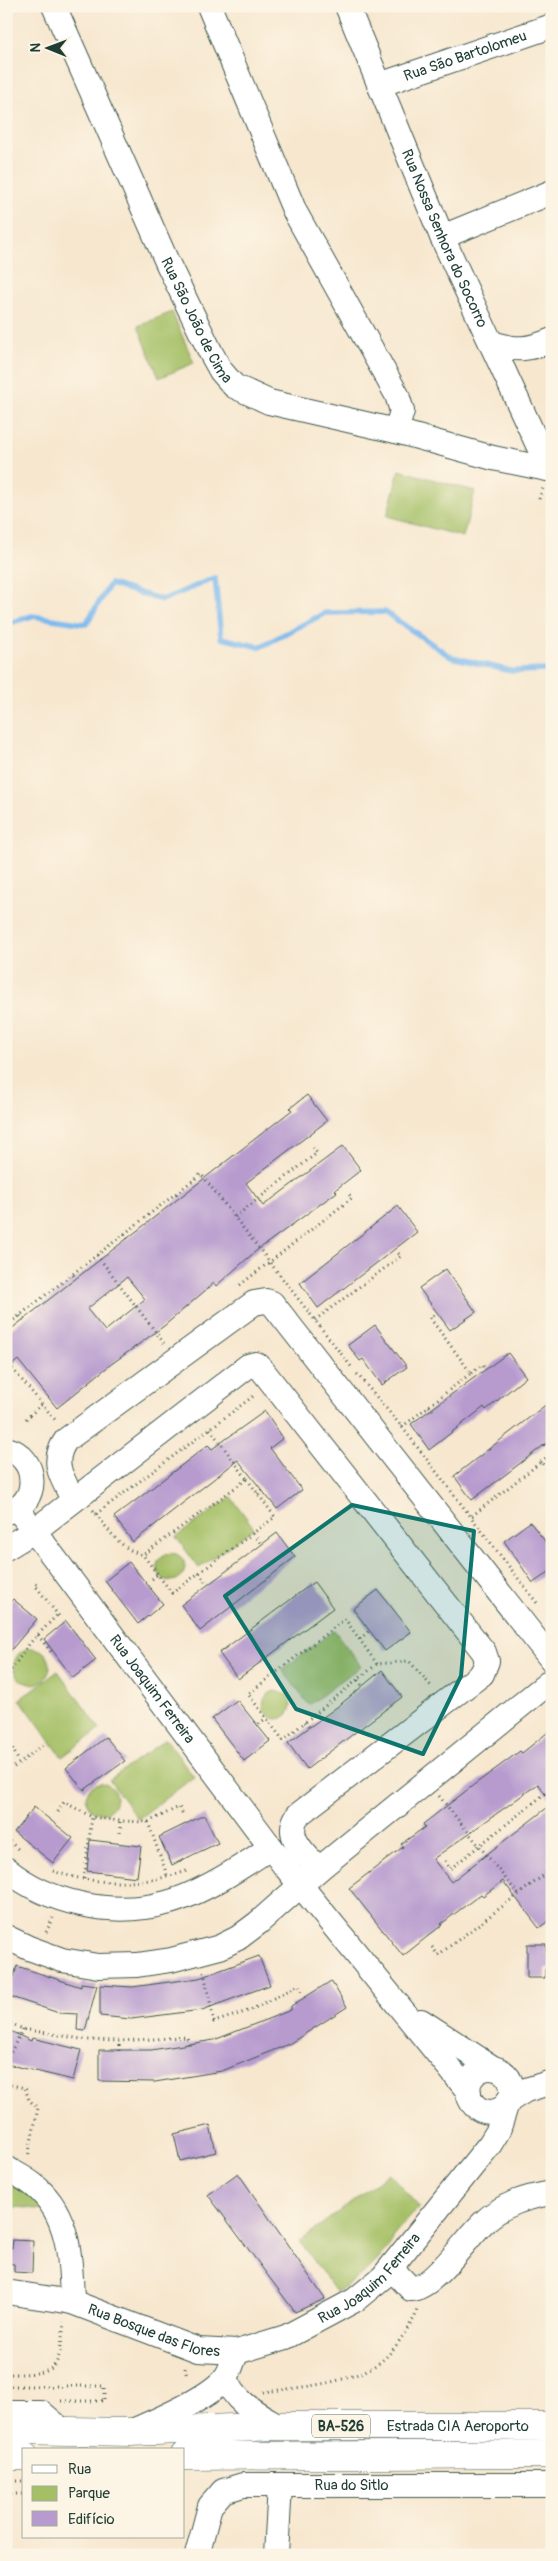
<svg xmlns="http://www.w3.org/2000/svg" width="558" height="2561" font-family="Pangolin,sans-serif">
  <rect width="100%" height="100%" fill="#fcf5e5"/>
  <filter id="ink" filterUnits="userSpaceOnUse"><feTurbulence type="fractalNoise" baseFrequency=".02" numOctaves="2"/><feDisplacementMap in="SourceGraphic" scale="10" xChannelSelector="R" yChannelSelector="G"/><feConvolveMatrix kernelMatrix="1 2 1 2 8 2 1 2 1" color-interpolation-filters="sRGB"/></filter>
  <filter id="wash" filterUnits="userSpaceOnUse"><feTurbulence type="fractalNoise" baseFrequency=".0096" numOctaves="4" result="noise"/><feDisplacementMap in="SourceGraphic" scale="20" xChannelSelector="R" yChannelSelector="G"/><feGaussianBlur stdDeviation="1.12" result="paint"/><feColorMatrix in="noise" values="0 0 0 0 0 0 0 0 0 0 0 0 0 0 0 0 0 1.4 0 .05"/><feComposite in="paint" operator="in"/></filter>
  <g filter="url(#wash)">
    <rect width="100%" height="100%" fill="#f7e7cf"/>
    <g fill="#a4bf65" stroke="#627e4c">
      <polygon points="172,312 194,363 159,378 138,326"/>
      <polygon points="399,470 475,491 463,537 387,516"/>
      <polygon points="231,1497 254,1528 199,1568 176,1537"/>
      <circle cx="171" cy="1567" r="14"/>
      <polygon points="334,1630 361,1666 309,1705 282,1670"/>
      <circle cx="32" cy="1666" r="18"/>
      <polygon points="58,1671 100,1729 62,1757 20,1699"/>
      <circle cx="277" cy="1705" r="14"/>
      <polygon points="166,1739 194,1777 138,1819 109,1780"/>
      <circle cx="101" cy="1798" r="15"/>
      <path d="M389 2173 419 2207C411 2217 403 2224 395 2233 393 2236 393 2240 391 2243 377 2264 358 2280 336 2292L300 2241Z"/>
      <polygon points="6,2178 48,2210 6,2206"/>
    </g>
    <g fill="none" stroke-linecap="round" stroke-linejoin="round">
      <polyline stroke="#7bb9ee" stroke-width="5.5" points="6,624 32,616 86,624 110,584 162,600 215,578 221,638 260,647 325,613 385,612 451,657 511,671 552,670"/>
    </g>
    <g id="blocks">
      <g fill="#b79bcf" fill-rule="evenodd">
        <path d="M307 1095 327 1121 246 1183 263 1206 343 1146 361 1170 335 1190 337 1192 256 1251 216 1286 214 1283 164 1326 110 1365 57 1408 18 1360 6 1370V1333L292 1110 290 1108ZM127 1277 145 1299 105 1331 87 1309Z"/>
        <polygon points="398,1206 417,1232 318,1308 300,1283"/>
        <polygon points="446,1269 476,1312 450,1330 419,1288"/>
        <polygon points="375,1325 407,1367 382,1385 363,1359 360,1361 348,1345"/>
        <polygon points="508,1353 526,1377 486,1410 484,1407 429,1450 411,1424"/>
        <polygon points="552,1400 552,1439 472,1500 454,1476"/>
        <polygon points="265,1411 283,1438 270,1448 302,1490 277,1509 238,1460 133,1542 114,1517 208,1445 212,1449"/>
        <polygon points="530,1522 552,1550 552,1570 533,1583 504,1541"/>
        <polygon points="277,1533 295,1557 200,1631 181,1605"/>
        <polygon points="129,1562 163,1604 138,1624 105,1581"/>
        <polygon points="314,1582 333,1608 238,1679 219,1653"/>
        <polygon points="378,1590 411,1632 385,1651 353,1609"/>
        <polygon points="13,1599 37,1619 6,1656 6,1607"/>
        <polygon points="66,1621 96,1660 73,1678 44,1639"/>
        <polygon points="382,1670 402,1697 307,1769 288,1743 341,1704"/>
        <polygon points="237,1700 270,1741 244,1761 212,1719"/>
        <polygon points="552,1729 552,1802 538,1784 433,1859 451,1882 552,1804 552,1918 539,1928 503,1881 483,1896 481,1894 441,1924 442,1925 403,1956 349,1888 403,1847 401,1844 425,1827 423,1824 475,1784 520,1751 522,1753"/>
        <polygon points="106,1737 125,1761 84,1790 66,1768"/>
        <polygon points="34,1807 73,1838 53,1863 14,1832"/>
        <polygon points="204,1815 218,1843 172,1865 159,1837"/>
        <polygon points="90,1840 141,1846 137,1877 87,1871"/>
        <polygon points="527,1944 546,1944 546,1954 552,1954 552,1969 545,1969 545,1978 527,1978"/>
        <polygon points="259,1956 270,1985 202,2010 131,2019 100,2016 100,1985 132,1987 199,1978"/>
        <polygon points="17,1966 81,1987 81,1983 97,1985 85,2031 77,2030 78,2014 59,2013 8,1996"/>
        <polygon points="331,1981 347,2007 289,2044 222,2071 155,2082 99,2081 99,2050 151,2050 214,2040 291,2010 291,2006"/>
        <polygon points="6,2029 31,2041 32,2038 81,2050 73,2080 6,2064"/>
        <polygon points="210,2125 216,2152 180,2161 174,2134"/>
        <polygon points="238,2173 325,2299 295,2312 208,2195"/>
        <polygon points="13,2240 33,2241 32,2273 14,2272 14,2264 6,2263 6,2248 12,2248"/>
      </g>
    </g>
  </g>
  <g filter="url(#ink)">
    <use href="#blocks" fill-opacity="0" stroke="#3f564b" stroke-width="1"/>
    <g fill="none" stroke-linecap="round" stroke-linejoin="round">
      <defs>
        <g id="minor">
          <path id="s1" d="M54 6 167 262 211 353 221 371 234 386 269 402 396 431 493 458 552 470"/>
          <polyline points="209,6 295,212 397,395 402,411 396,431"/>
          <path id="s2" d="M347 6 442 237 549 469"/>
          <path id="s3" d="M379 85 552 26"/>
          <polyline points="442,237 552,192"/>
          <path d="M492 343C517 351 528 350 552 340"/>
          <path d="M6 1449C39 1456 41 1506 6 1512"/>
          <path d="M73 1499C62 1478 50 1462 66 1440L254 1303 266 1301 272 1303 552 1660"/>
          <path id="s4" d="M17 1508 284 1865 469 2092"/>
          <path d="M6 1548 34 1531 248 1366 255 1364 259 1366 484 1652 487 1661 482 1674 298 1815C283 1836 305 1854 319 1869"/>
          <path d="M6 1869C49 1904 112 1917 166 1903 201 1894 242 1867 271 1847"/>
          <polyline points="6,1937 29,1948 62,1960 98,1966 137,1965 171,1960 220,1947 238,1938 258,1923 319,1869 552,1680"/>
          <polyline points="421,2021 493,2068"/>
          <circle cx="490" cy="2090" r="22"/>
          <polyline points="508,2101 526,2090 552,2082"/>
          <path d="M6 2168C16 2174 27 2179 36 2187 70 2215 71 2262 72 2302"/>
          <path d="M391 2268 411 2289C433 2289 467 2237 484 2222 503 2204 527 2197 552 2193"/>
          <path id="s5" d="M6 2292 72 2302 198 2350 237 2352 286 2337 355 2300 383 2277 490 2144 498 2131 507 2103"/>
          <path d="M226 2377C233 2402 258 2414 279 2426"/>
          <polyline points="6,2413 42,2413 63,2431"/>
          <path d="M135 2430C159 2419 210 2398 226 2377 231 2370 233 2359 237 2352"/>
          <path id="s6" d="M197 2555 210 2506 223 2491 243 2485H552"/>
          <polyline points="276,2555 280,2485"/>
        </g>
        <g id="highway">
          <path id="s7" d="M6 2430 131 2432 279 2426H552"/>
          <polyline points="6,2456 24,2456"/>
          <polyline points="184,2456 552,2454"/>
        </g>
      </defs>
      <use href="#minor" stroke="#3f564b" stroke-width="26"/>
      <use href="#highway" stroke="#3f564b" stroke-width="29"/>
      <g stroke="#3f564b" stroke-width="3" stroke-dasharray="1 4" stroke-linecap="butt">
        <polyline points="539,499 543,488"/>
        <polyline points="176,1194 179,1198"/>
        <polyline points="235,1217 317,1153 313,1148"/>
        <polyline points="124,1234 128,1239"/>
        <polyline points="97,1255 164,1343"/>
        <polyline points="73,1275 76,1279"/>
        <polyline points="240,1285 352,1198 348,1193"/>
        <polyline points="20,1316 24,1320"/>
        <polyline points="315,1320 401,1256 397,1252"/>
        <polyline points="6,1326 201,1174 353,1369"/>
        <polyline points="6,1361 57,1422"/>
        <polyline points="471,1373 482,1365 485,1368"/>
        <polyline points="357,1374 402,1427 537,1603"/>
        <polyline points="429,1406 433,1410"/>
        <polyline points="26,1419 42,1404"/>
        <polyline points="402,1427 471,1373 430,1318 435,1314"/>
        <polyline points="210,1429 247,1479"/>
        <polyline points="545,1444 552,1453"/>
        <polyline points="541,1462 552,1453"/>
        <polygon points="247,1479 275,1517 172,1593 143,1555"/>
        <polyline points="258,1494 265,1488"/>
        <path d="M93 1510C109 1530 118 1548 143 1555"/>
        <polyline points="96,1514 255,1395"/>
        <polyline points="472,1516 541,1462 552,1475"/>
        <polyline points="253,1534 260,1543"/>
        <polyline points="199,1573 207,1584"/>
        <polyline points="152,1579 158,1574"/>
        <polyline points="37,1584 35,1585 61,1619"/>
        <polyline points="547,1617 552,1614"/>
        <polyline points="38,1635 51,1652 49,1654"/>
        <polyline points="360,1639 369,1631"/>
        <polyline points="377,1664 345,1619 248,1694 283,1740 377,1664 409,1661 431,1686"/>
        <polyline points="6,1666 11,1670 6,1692"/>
        <polyline points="11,1670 30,1643 58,1614"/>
        <polyline points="358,1680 363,1687"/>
        <polyline points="305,1722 310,1728"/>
        <polyline points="259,1724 266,1718"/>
        <polyline points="6,1735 19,1762"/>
        <polyline points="14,1767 46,1743"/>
        <polyline points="439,1796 518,1894"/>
        <polyline points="58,1812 64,1802 92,1817 120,1821 148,1822 179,1807 184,1816"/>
        <polyline points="148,1822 168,1878"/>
        <polyline points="120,1833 120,1821"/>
        <polyline points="6,1838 20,1851"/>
        <polyline points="445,1861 450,1869 552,1788"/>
        <path d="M53 1871C96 1886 146 1886 189 1870"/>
        <polyline points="84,1879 92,1817"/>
        <polyline points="46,1932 53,1918"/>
        <polyline points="432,1947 438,1955 552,1869"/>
        <polyline points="6,1970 10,1961"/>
        <polyline points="204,1972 214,2022 251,2010 299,1985 302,1992"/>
        <polyline points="6,2021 23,2029 87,2040 119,2041 187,2037 189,2045"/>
        <polyline points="119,2051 119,2041"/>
        <polyline points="6,2061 23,2029"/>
        <polyline points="6,2084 25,2088 29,2100 38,2108 28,2157"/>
        <polyline points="471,2112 479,2123"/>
        <polyline points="6,2265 7,2260"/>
        <polyline points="185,2368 187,2377"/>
        <path d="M6 2374C59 2374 58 2373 64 2322"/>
        <polyline points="6,2386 104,2386 104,2401 60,2401"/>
        <path d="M263 2392C300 2387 356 2384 385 2358 397 2347 406 2330 415 2317L417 2309"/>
        <polyline points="6,2481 24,2481"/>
        <polyline points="6,2494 24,2494"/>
      </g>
      <use href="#minor" stroke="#fff" stroke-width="24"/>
      <use href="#highway" stroke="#fff" stroke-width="28"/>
    </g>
  </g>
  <path fill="#0f766e" fill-opacity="0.2" stroke="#0f766e" stroke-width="4" stroke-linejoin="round" d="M352 1505 474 1531 461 1676 423 1754 296 1709 225 1596Z"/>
  <g text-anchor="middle" stroke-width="5" stroke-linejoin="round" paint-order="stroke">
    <rect fill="#fcf5e5" stroke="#617469" stroke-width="1" x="312" y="2414.5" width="58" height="23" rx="4"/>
    <g font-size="14" font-weight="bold" fill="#1f3d34">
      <text x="341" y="2431">BA-526</text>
    </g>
    <g font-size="15" fill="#1f3d34" stroke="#fcf5e5">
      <text dy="5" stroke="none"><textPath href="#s3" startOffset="91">Rua São Bartolomeu</textPath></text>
      <text dy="5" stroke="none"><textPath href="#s2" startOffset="252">Rua Nossa Senhora do Socorro</textPath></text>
      <text dy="5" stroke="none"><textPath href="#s1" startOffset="345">Rua São João de Cima</textPath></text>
      <text dy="5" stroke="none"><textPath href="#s4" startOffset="226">Rua Joaquim Ferreira</textPath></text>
      <text dy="5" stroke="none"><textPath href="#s5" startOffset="395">Rua Joaquim Ferreira</textPath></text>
      <text dy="5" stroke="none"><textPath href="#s5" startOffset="154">Rua Bosque das Flores</textPath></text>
      <text dy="5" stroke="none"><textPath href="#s7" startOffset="452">Estrada CIA Aeroporto</textPath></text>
      <text dy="5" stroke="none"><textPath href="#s6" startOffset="200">Rua do Sitlo</textPath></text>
    </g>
  </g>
  <rect width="558" height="2561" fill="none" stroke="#fcf5e5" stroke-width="25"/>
  <rect x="22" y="2448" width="162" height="90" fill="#fcf5e5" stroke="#a4ab9e"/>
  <rect x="32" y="2465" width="25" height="8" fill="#ffffff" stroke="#a4ab9e"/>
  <text x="68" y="2474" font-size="15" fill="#1f3d34">Rua</text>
  <rect x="32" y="2486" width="25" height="15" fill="#a4bf65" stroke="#a4ab9e"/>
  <text x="68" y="2498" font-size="15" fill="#1f3d34">Parque</text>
  <rect x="32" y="2511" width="25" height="15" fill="#b79bcf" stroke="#a4ab9e"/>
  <text x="68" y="2524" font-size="15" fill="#1f3d34">Edifício</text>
  <g transform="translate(48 48) rotate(271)" stroke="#fcf5e5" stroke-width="4" paint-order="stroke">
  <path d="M0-4L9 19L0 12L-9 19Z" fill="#1f3d34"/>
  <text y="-8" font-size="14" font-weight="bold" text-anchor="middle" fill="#1f3d34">N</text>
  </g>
</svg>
